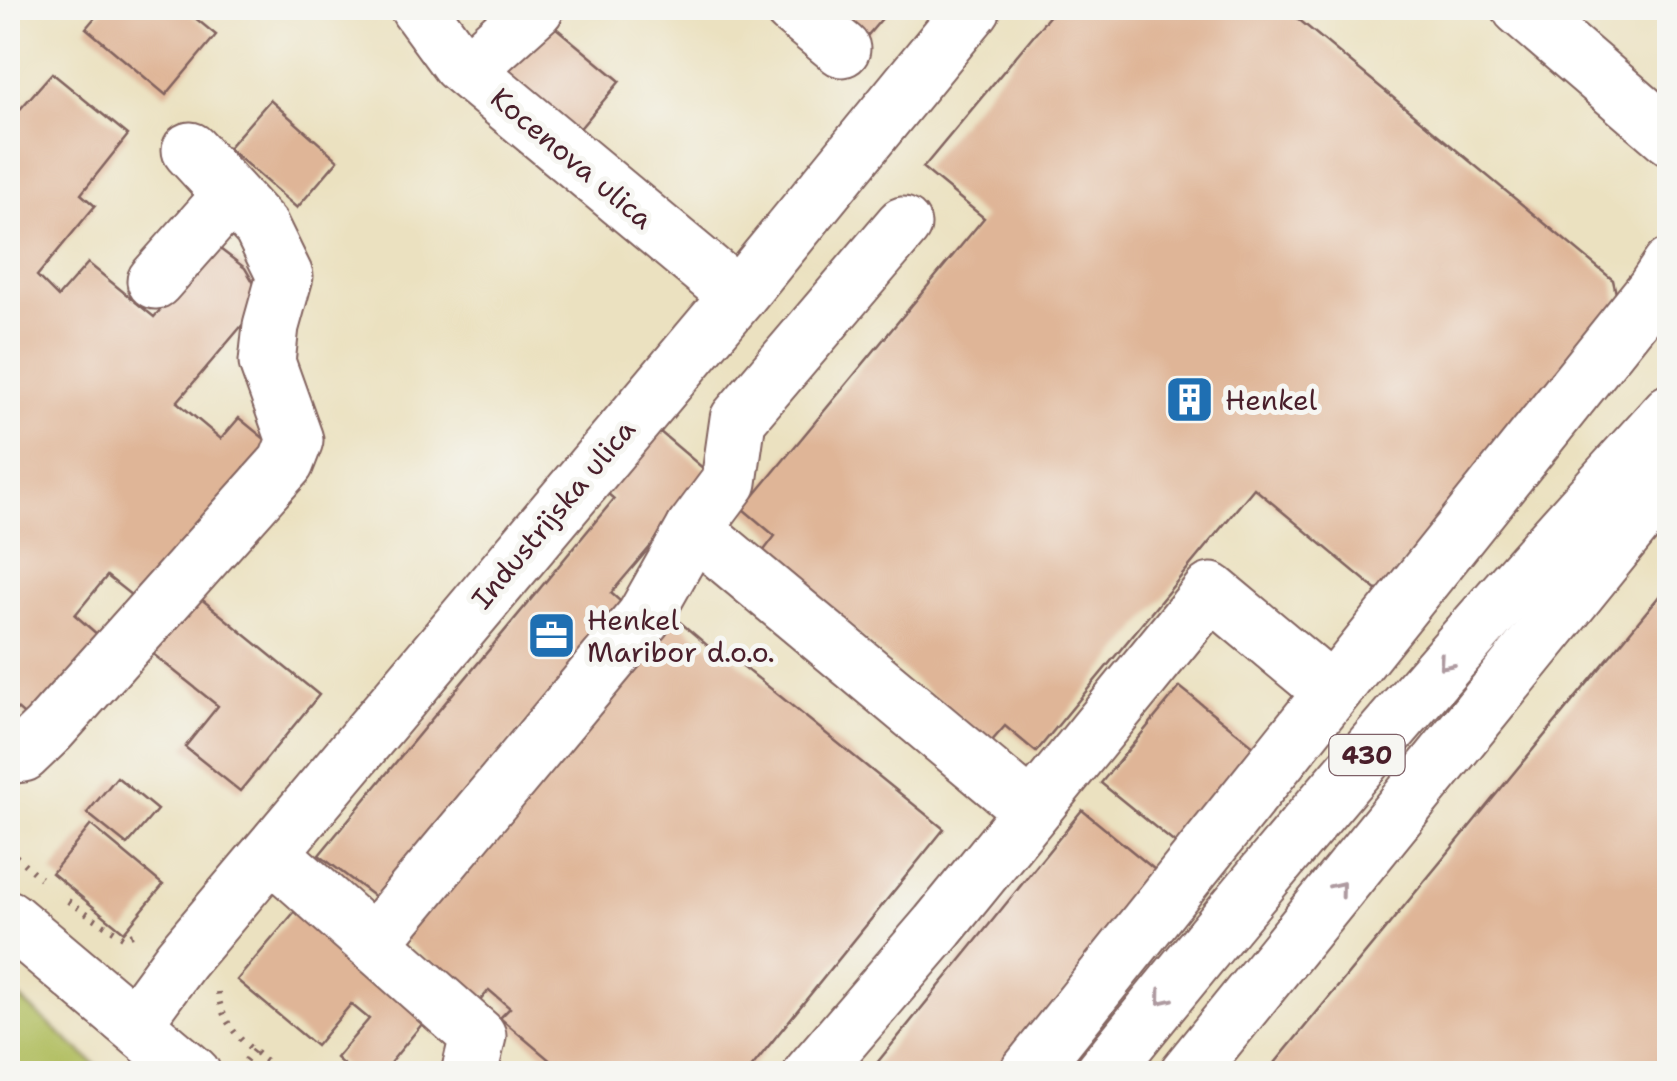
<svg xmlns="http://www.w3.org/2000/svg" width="1677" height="1081" font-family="'Shantell Sans',sans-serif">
  <rect width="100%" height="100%" fill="#f6f6f2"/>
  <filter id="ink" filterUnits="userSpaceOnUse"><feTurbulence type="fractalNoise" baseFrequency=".01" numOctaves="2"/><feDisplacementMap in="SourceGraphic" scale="20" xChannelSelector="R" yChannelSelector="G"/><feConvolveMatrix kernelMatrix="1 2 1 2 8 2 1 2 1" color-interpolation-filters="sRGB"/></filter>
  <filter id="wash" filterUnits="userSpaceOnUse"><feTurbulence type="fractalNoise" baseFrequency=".0048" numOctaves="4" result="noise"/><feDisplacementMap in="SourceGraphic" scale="40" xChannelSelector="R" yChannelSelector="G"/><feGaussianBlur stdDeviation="2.25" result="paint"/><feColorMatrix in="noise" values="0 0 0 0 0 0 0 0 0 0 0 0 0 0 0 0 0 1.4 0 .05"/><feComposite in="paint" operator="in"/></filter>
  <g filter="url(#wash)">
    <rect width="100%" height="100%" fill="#ebe1c0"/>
    <polygon fill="#b0bd5f" stroke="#7d6e45" stroke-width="2.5" points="8,988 105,1073 8,1073"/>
    <g id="blocks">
      <g fill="#dfb597">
        <polygon points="103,8 183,8 216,35 166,95 86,28"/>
        <polygon points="822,8 891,8 862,42"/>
        <polygon points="1056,8 1285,8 1613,280 1620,312 1379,592 1254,488 1036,752 1005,726 990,743 762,553 775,536 743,509 984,218 923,168"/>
        <polygon points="544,18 620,81 577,132 501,71"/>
        <polygon points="52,73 128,135 81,194 95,206 37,276 58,297 88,263 154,317 216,246 245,268 255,285 250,316 177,402 221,439 239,418 277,449 146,607 107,576 75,615 106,642 38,727 8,701 8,123"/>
        <polygon points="270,100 338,160 297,208 228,148"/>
        <polygon points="659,431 711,475 611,593 628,608 375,897 319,855 614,499 607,493"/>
        <polygon points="1670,583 1670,1074 1266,1074"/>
        <polygon points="189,589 319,695 240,791 185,747 218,706 143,646"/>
        <polygon points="667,611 722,658 728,654 944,829 746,1074 566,1074 500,1018 510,1008 489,990 479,1002 402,938"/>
        <polygon points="1180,687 1255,747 1176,844 1101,783"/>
        <polygon points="117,777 157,810 127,845 87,813"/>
        <polygon points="1082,810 1160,874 998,1074 868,1074"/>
        <polygon points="91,825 163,885 124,932 52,873"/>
        <polygon points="297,909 427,1018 381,1074 354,1074 336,1058 369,1019 351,1004 316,1046 237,980"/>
      </g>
    </g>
  </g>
  <g filter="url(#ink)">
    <use href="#blocks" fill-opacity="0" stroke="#82635f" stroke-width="2.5"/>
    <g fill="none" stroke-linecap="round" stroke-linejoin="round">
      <defs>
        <g id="minor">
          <polyline points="418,8 459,64 738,296"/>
          <polyline points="792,8 842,49"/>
          <polyline points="1520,8 1670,137"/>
          <polyline points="467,70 536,8"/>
          <polyline points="155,281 231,195"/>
          <polyline points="694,529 1031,810"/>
          <polyline points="8,756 23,754 48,730 286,463 295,440 267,362 271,326 285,276 261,227 190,150"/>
          <polyline points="271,853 478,1036 469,1074"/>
          <polyline points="8,918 193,1074"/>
          <polyline points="373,942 644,617 694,529 729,482 738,419 903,225"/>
          <polyline points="134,1023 181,959 738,296 973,8"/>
          <polyline points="811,1074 938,926 1211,591 1332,692"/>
          <polyline points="1027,1074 1654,290 1670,266"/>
        </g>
        <g id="highway">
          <path d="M1102 1074C1284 847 1474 627 1670 412"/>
          <polyline points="1187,1074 1670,478"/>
        </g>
      </defs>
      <use href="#minor" stroke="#82635f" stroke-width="59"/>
      <use href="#highway" stroke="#82635f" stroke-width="59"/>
      <g stroke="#82635f" stroke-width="6" stroke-dasharray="2.5 8" stroke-linecap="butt">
        <polyline points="8,849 40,878"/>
        <polyline points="68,901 123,937 140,932"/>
        <path d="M218 992C222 1032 253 1050 283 1074"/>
        <polyline points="239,1069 254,1050"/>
      </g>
      <use href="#minor" stroke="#fff" stroke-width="55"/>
      <use href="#highway" stroke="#fff" stroke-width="55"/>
    </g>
    <defs><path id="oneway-chevron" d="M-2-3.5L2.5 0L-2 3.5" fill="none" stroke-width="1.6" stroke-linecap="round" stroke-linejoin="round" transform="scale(2.5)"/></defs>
    <g stroke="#ae9aa0">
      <use href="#oneway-chevron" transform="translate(1445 663) rotate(131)"/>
      <use href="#oneway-chevron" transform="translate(1339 888) rotate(-51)"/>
      <use href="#oneway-chevron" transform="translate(1163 998) rotate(129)"/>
    </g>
  </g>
  <defs>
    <symbol id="building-square" viewBox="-11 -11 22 22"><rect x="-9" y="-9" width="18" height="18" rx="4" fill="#1f6fb2" stroke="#f6f6f2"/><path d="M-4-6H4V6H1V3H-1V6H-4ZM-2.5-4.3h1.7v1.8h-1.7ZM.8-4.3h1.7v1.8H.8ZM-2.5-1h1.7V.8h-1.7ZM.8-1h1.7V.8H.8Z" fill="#fff"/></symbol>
    <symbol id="office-square" viewBox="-11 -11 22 22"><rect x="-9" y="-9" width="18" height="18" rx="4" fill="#1f6fb2" stroke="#f6f6f2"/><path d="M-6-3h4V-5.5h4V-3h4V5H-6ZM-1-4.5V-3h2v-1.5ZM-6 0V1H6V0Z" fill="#fff"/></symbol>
  </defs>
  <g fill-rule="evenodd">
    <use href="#building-square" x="1162" y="372" width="55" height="55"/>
    <use href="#office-square" x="524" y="608" width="55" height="55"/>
  </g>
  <g text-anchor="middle" stroke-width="10" stroke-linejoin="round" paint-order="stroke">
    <rect fill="#f6f6f2" stroke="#7e6067" stroke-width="2.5" x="1329.5" y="735" width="75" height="40" rx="8"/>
    <g font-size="25" font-weight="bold" fill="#4a1f2b">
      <text x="1367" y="764">430</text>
    </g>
    <g font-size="28" fill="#4a1f2b" stroke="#f6f6f2">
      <text transform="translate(572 158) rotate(40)" y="10">Kocenova ulica</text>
      <text transform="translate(553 514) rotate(-50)" y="10">Industrijska ulica</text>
    </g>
    <g font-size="28" fill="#4a1f2b" stroke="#f6f6f2" text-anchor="start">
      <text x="1225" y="410">Henkel</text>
      <text x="587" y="630">Henkel<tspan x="587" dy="32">Maribor d.o.o.</tspan></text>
    </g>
  </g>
  <rect width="1677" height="1081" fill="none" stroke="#f6f6f2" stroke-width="40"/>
</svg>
